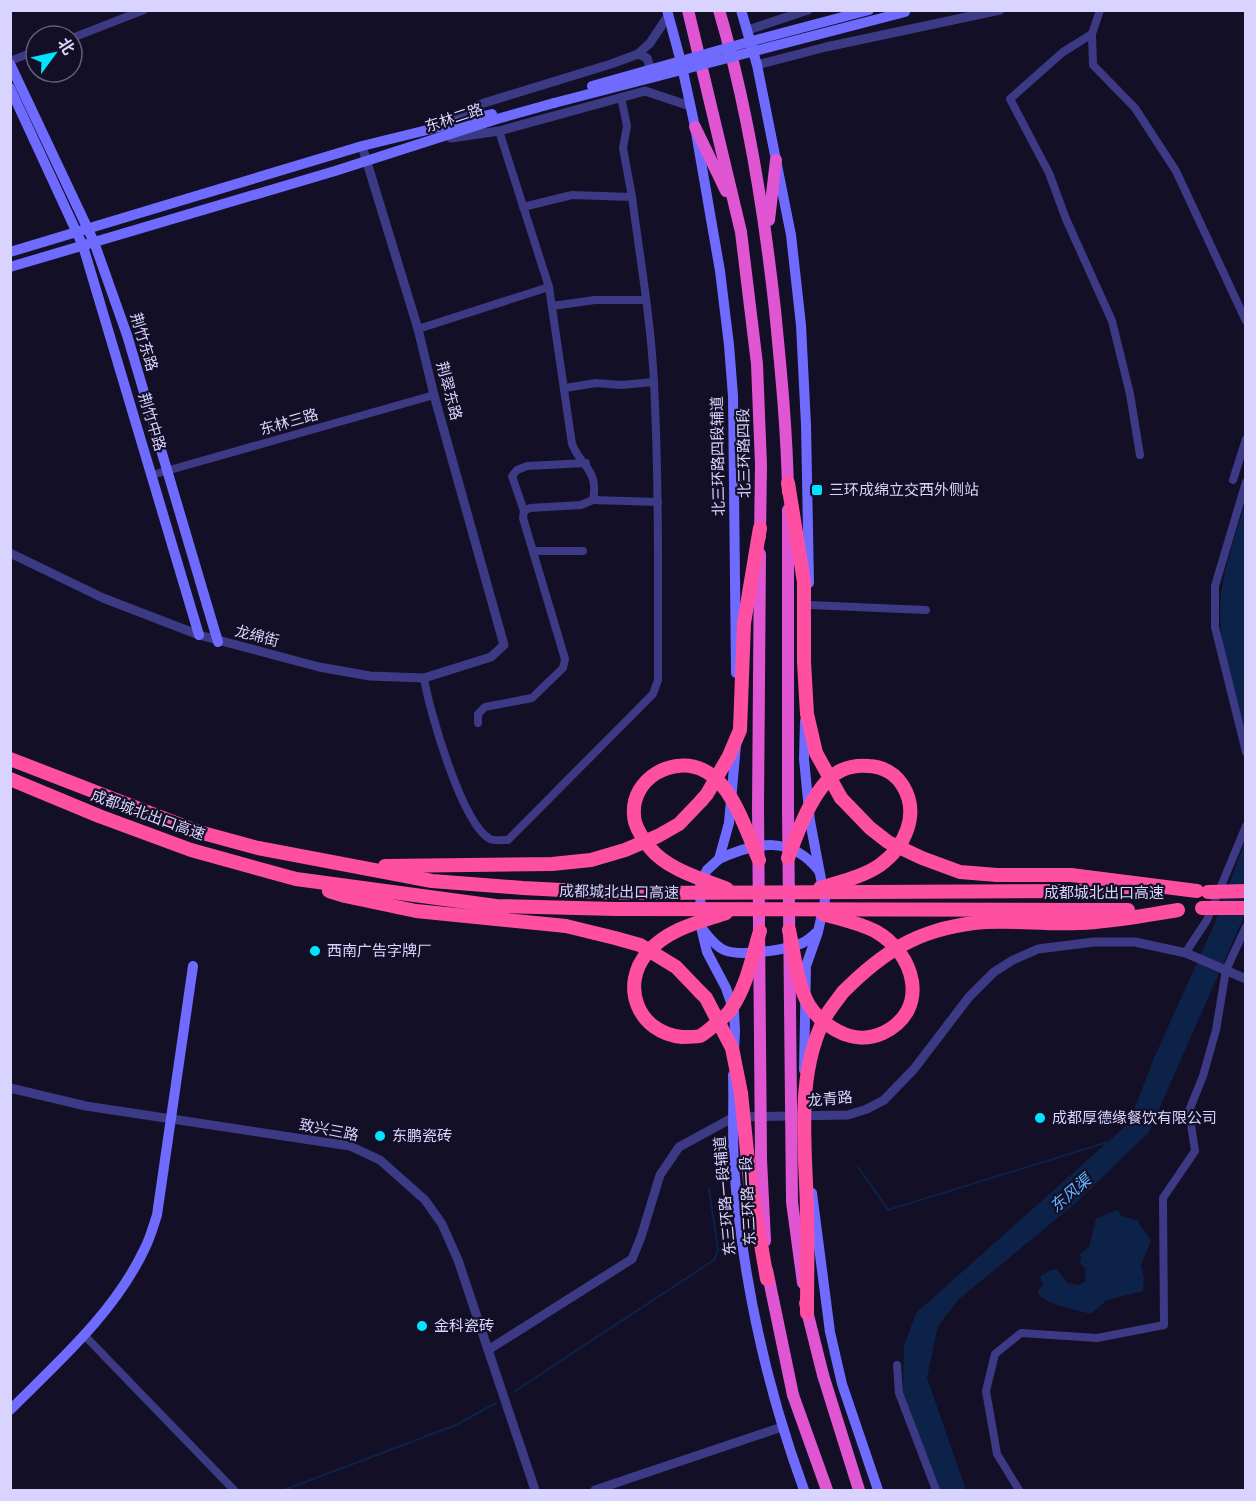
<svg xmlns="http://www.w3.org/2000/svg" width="1256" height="1501" font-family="'Fira Sans Condensed','Noto Sans SC',sans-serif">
  <rect width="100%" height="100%" fill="#130f26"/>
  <g fill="#0c2248">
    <path d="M1245 502 1246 590 1244 605 1245 736C1235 694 1216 640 1221 596 1224 565 1237 533 1245 502Z"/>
    <polygon points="1245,841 1245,914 1149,1132 1078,1201 958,1300 938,1326 927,1378 966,1490 939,1490 903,1392 904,1346 916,1313 1129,1123 1154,1058 1214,925"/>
    <path d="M1117 1210 1121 1216 1137 1220 1151 1241 1141 1265 1144 1278 1143 1291 1107 1300 1091 1314C1073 1309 1049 1306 1037 1293L1043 1284 1040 1276 1051 1270H1057L1068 1283 1079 1285 1086 1281 1085 1268 1079 1262 1082 1258 1079 1255 1089 1247 1096 1219Z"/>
  </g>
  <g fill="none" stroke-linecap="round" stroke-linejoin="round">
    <g stroke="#0c2248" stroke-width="2">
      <polyline points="858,1167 888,1210 1108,1142"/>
      <polyline points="515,1391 714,1260 718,1251 709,1188"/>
      <polyline points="284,1490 456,1425 496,1403"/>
    </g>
    <g stroke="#3d3a85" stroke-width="8">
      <polyline points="1100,10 1092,34 1093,65 1135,108 1176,171 1246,321"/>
      <polyline points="1092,34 1063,52 1010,99 1049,173 1066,219 1112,321 1130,394 1140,455"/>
      <polyline points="72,38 144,10"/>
      <polyline points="10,61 36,51"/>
      <polyline points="621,97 627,126 623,148 632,197"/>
      <polyline points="552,306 595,300 646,300"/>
      <polyline points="418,329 549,287 499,131"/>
      <polyline points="565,388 596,383 621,385 654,382"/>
      <polyline points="152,475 434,395"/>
      <polyline points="1233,480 1246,439"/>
      <polyline points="1246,482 1215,586 1215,627 1246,752"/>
      <polyline points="593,500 658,502"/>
      <polyline points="524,511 512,476 517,470 527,466 586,463"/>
      <polyline points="533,551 583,551"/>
      <polyline points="809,605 926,610"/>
      <path d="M424 678C429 710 462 824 490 839 494 841 503 840 508 840L653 694 658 680C658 581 659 482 654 383 651 321 640 258 632 197L572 195 523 207"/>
      <path d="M478 723V714L485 707 532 698 563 668 565 659 523 518 524 511 530 508 581 505 593 500C599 469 581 467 572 444L549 287"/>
      <polyline points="1186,952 1207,920 1246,826"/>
      <polyline points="1226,970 1246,927"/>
      <polyline points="85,1336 234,1490"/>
      <polyline points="897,1365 899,1393 936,1490"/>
      <polyline points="1019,1490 997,1454 986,1391 995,1354 1021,1333 1097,1338 1164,1325 1163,1198 1195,1151 1189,1111 1203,1076 1216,1030 1226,970"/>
    </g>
    <g stroke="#3d3a85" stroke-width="9">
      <polyline points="748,30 808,10"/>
      <polyline points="638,54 647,58 653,76"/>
      <polyline points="757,65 826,47 1000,10"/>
      <polyline points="438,124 484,103 611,64 638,54 650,43 668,16"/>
      <polyline points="451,138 499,131 645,91 690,106"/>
      <polyline points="10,553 103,598 199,635 319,667 370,676 424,678 491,657 504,645 434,395 418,329 362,146"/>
      <polyline points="10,1088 86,1106 350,1146 380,1160 425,1200 442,1224 458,1260 535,1490"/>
      <polyline points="488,1350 632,1259 641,1237 660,1175 679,1147 734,1117 848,1115 867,1109 884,1100 914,1069 969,997 994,972 1013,960 1038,949 1094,942 1135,942 1186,953 1246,979"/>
      <polyline points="595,1490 782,1427"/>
    </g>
    <g stroke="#6f6bff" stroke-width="10">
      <polyline points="667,10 681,62 695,127 720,271 729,345 733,396 736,673"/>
      <polyline points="741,10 757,65 791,235 801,325 806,425 809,583"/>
      <polyline points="10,64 94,242 127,335 218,642"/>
      <polyline points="10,88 83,246 199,635"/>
      <polyline points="10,252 362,146 492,114"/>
      <polyline points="10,267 335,171 497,119 554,103"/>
      <path d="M719 859C756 842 791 835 819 871"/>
      <path d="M703 930C709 937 715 946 724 950 741 957 783 950 800 944 806 942 811 937 816 933"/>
      <polyline points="734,1051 735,1031 734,1011 726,988 707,952 701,927 700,883 707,870 719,859 729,823 736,745"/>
      <polyline points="804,1070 806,966 818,932 825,900 810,821 804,759 805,721"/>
      <path d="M733 1075C734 1105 732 1136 734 1166 742 1277 766 1386 804 1490"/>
      <polyline points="812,1193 830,1332 842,1384 878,1490"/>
      <path d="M10 1410C59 1361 114 1313 144 1250 150 1239 153 1227 157 1215L193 966"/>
    </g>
    <g stroke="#e055d1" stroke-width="12">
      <polyline points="688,10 741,232 757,364 761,465 760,537"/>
      <path d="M719 10C748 108 764 210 775 310 781 371 787 432 788 492"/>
      <polyline points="695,127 726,191"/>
      <polyline points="769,220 776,160"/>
      <polyline points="788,510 788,808"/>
      <polyline points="758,808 760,554"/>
      <polyline points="823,1375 859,1490"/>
      <polyline points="793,1395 827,1490"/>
    </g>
    <g stroke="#ff4fa3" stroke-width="14">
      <polyline points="10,759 199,832 258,848 432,881 523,888 620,893"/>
      <polyline points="10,779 99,816 191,850 296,879 496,906 616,909"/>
      <polyline points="841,798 870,828 888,842 922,858 960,872 997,875 1071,875 1197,891"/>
      <polyline points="385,866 552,864 591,860 625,850 658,836 679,824 701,801"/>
      <polyline points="329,891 345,896 416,911 566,926 615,938 640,945 676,967 701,993"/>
      <polyline points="1081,891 1140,891"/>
      <polyline points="1082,910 1128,910"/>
      <path d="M843 992C883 952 917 930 974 923 1008 919 1044 925 1079 923 1112 922 1146 915 1178 910"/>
    </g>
    <g stroke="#6f6bff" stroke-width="10">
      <polyline points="592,86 752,41 869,10"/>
      <polyline points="554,103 905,12"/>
    </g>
    <g stroke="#e055d1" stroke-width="12">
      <polyline points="758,808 761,1159 765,1241"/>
      <polyline points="788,808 792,1202 803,1283"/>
      <polyline points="767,1270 793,1395"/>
      <polyline points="805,1303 823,1375"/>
    </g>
    <g stroke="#ff4fa3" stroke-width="14">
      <polyline points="788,483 804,582 804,662 807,714 816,753 841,798"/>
      <polyline points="701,801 707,794 729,756 740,730 744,623 760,528"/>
      <path d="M788 858C798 831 815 782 842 770 851 766 860 765 869 766 884 767 895 773 903 786 920 814 905 847 880 865 863 877 839 882 820 888"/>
      <path d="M727 889C702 879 668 870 650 848 643 839 634 826 634 815 631 779 673 754 705 771 733 785 747 833 759 860"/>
      <polyline points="1208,892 1246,891"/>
      <polyline points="620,893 1081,891"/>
      <polyline points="1202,908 1246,908"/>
      <polyline points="616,909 1082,910"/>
      <path d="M726 913C699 922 668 929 648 952 619 985 638 1033 682 1037 687 1037 695 1037 700 1036 706 1033 713 1026 718 1022 723 1018 728 1014 731 1009 747 986 752 957 760 931"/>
      <path d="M789 930C794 952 797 985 809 1005 817 1018 830 1028 844 1034 858 1039 869 1039 883 1033 931 1010 915 953 875 931 859 923 840 919 823 914"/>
      <polyline points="701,993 706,998 732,1048 741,1093 750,1181 767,1279"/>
      <path d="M807 1313C807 1280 808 1246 807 1212 806 1148 794 1073 827 1014 832 1006 838 999 843 992"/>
    </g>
  </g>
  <g fill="#00e5ff" stroke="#130f26" stroke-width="2">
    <rect x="811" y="484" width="12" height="12" rx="3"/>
    <circle cx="315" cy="951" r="6"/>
    <circle cx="1040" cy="1118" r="6"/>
    <circle cx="380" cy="1136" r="6"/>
    <circle cx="422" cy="1326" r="6"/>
  </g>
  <g text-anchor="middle" stroke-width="4.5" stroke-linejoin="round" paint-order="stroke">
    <g font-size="15" fill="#d9d4ff" stroke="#130f26">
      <text transform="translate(454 118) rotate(-18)" y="5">东林二路</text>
      <text transform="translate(144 342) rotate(73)" y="5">荆竹东路</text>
      <text transform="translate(449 391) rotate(75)" y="5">荆翠东路</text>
      <text transform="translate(152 422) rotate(73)" y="5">荆竹中路</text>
      <text transform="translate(289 422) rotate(-16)" y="5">东林三路</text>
      <text transform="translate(744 453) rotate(-91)" y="5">北三环路四段</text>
      <text transform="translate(718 456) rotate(-91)" y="5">北三环路四段辅道</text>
      <text transform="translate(257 636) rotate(14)" y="5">龙绵街</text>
      <text transform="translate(148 815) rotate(20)" y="5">成都城北出口高速</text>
      <text transform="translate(619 892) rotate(1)" y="5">成都城北出口高速</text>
      <text x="1104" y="898">成都城北出口高速</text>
      <text transform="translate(830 1099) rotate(-5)" y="5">龙青路</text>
      <text transform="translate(329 1130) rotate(11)" y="5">致兴三路</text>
      <text transform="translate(725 1196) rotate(-95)" y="5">东三环路一段辅道</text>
      <text transform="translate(748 1201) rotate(-93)" y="5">东三环路一段</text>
    </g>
    <g font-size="15" fill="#d9d4ff" stroke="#130f26" text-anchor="start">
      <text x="829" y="495">三环成绵立交西外侧站</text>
      <text x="327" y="956">西南广告字牌厂</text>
      <text x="1052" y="1123">成都厚德缘餐饮有限公司</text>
      <text x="392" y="1141">东鹏瓷砖</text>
      <text x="434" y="1331">金科瓷砖</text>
    </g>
    <g font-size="16" font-style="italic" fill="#62b6ff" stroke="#130f26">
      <text transform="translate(1070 1193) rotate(-41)" y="6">东风渠</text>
    </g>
  </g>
  <rect width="1256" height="1501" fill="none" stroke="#d9d4ff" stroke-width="24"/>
  <g transform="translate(54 54) rotate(57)"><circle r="28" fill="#130f26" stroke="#625e7d" stroke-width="1.5"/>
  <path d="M0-4.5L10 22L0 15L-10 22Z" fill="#00e5ff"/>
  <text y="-9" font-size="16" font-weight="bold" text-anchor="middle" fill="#d9d4ff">北</text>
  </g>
</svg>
